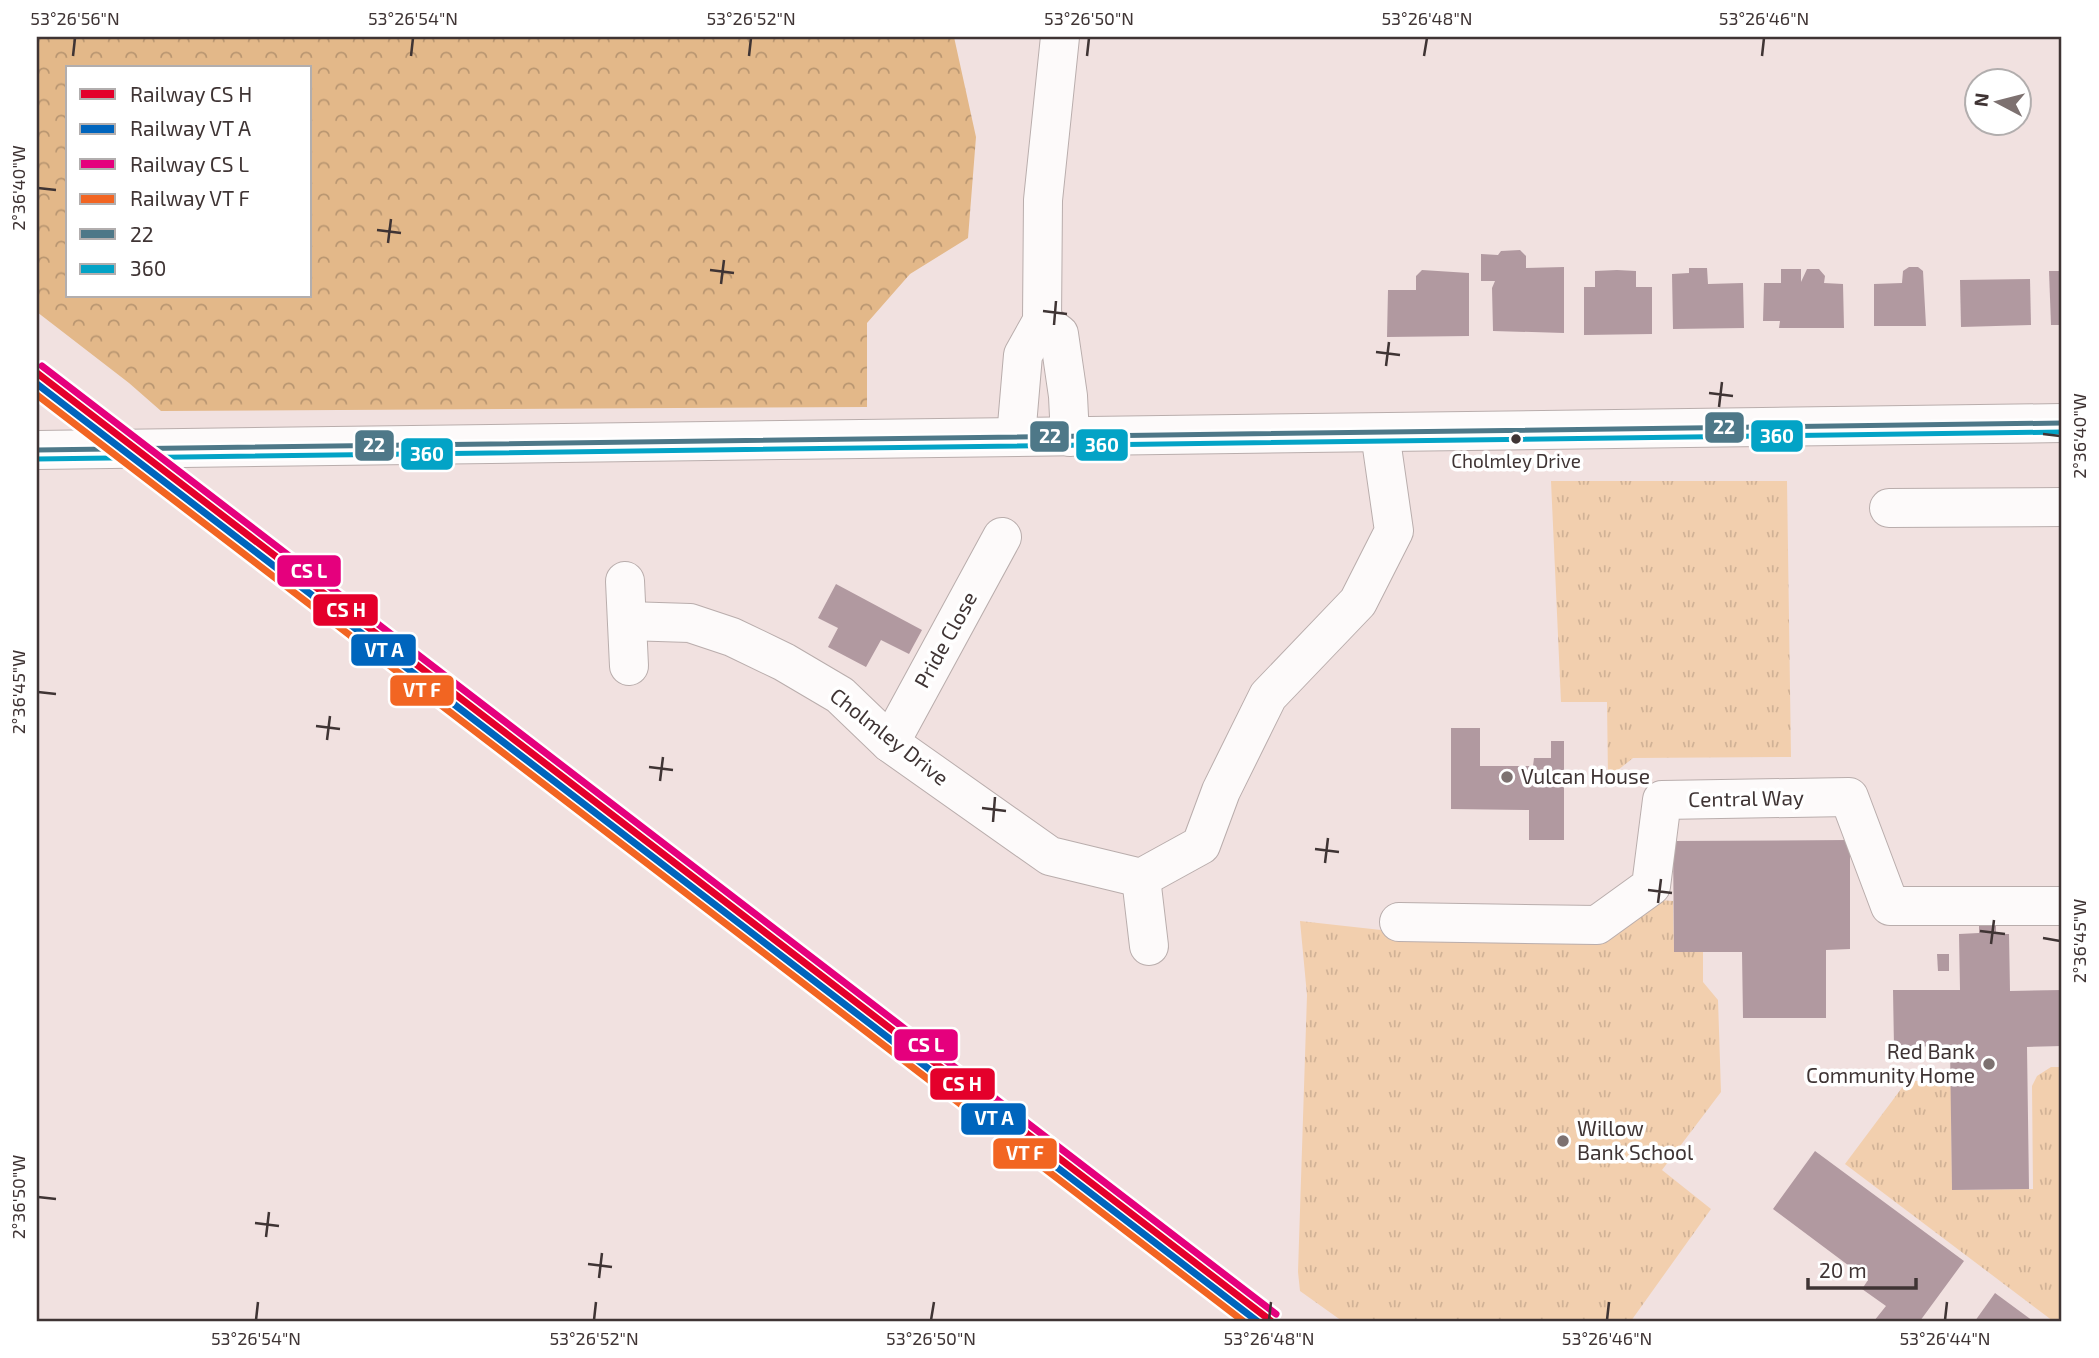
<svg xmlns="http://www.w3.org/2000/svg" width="2099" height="1358" font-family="'Exo 2',sans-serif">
  <defs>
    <pattern id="grass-tufts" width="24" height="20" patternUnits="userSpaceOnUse" patternTransform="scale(1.75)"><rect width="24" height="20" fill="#f2cfae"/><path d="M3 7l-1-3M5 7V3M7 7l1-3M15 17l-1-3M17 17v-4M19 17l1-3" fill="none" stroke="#d1b296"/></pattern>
    <pattern id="forest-crowns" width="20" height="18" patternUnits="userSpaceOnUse" patternTransform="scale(1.75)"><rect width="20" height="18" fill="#e3b889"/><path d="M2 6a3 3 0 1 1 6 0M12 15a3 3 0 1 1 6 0" fill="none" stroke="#b99671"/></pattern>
  </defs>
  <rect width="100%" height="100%" fill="#f1e1e0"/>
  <g fill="url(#grass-tufts)">
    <polygon points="1551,481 1787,481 1791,757 1633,758 1608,778 1607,702 1561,702"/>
    <polygon points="1610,896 1673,901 1674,952 1703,952 1703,982 1718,1000 1721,1092 1662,1170 1711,1209 1631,1321 1342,1321 1300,1291 1298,1272 1307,995 1300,921 1390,931 1608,928"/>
    <polygon points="2051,1067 2062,1067 2062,1321 2053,1321 1845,1164 1907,1081 1951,1081 1952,1190 2033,1189 2032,1086 2037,1076"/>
  </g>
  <path fill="url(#forest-crowns)" fill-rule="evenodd" d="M37 37H954L976 137 968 238 910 274 867 323V407L161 411 129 383 37 312ZM68 68H310V296H68Z"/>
  <g fill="#b199a0">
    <polygon points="1520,250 1526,256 1526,268 1564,267 1564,333 1493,331 1492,288 1495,281 1481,281 1481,254 1498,255 1501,251"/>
    <polygon points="1909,267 1918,267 1923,271 1926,326 1874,326 1874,284 1902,283 1903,271"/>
    <polygon points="1689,268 1707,268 1708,284 1743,283 1744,328 1673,329 1672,274 1689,273"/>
    <polygon points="1781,269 1801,269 1801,282 1807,269 1819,269 1825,276 1824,283 1843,284 1844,328 1779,328 1780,321 1763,321 1764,283 1781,283"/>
    <polygon points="1422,270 1469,273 1469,336 1387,337 1388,290 1416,290 1416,276"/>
    <polygon points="1617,270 1636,271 1636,287 1652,287 1652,334 1584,335 1584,287 1595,287 1595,271"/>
    <polygon points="2049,271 2062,271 2062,325 2051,325"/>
    <polygon points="2030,279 2031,325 1961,327 1960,280"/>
    <polygon points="836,584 922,630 909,654 881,640 866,667 828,647 838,628 818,618"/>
    <polygon points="1451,728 1480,728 1480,766 1533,766 1534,758 1551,758 1551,741 1564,741 1564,840 1529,840 1529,810 1451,809"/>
    <polygon points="1850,840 1850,949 1826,950 1826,1018 1743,1018 1742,952 1674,952 1673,841"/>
    <polygon points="1979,925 1996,925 1996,934 2009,934 2010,991 2062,990 2062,1046 2027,1047 2029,1189 1952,1190 1950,1046 1894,1047 1893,990 1960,990 1959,934 1979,933"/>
    <polygon points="1937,954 1949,954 1949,971 1938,971"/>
    <polygon points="1815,1151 1964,1261 1920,1321 1874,1321 1886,1306 1862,1289 1868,1280 1773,1209"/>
    <polygon points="1995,1293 2033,1321 1975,1321"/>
  </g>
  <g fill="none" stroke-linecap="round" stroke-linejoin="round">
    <defs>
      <g id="street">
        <polyline points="1889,508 2062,507"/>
        <polyline points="625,581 629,666"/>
        <polyline points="627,621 690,623 732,637 784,662 840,695 890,743 1050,856 1141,878 1201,845 1221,791 1268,696 1358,602 1394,531 1380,433"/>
        <polyline points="890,743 1002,537"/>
        <polyline points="1141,878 1149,946"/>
        <polyline points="1399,922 1597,925 1651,886 1662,800 1849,797 1890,906 2062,906"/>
      </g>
      <g id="secondary">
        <polyline points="1042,321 1059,334 1068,396 1070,437"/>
        <polyline points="1016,437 1023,355 1042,321 1043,200 1060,37"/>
      </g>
      <polyline id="primary" points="37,450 2062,423"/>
    </defs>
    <use href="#street" stroke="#b9adac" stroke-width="40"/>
    <use href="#secondary" stroke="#b9adac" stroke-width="40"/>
    <use href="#primary" stroke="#b9adac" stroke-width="40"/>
    <use href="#street" stroke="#fdfafa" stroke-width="38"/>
    <use href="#secondary" stroke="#fdfafa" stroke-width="38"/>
    <use href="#primary" stroke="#fdfafa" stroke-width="38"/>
    <defs>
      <polyline id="bus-1" points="37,450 2062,423"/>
      <polyline id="bus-2" points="37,459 2062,432"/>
    </defs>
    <use href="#bus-1" stroke="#fff" stroke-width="10"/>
    <use href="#bus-2" stroke="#fff" stroke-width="10"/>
    <use href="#bus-1" stroke="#4e7888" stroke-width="5"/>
    <use href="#bus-2" stroke="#03a3c6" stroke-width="5"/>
    <defs>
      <polyline id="rail-1" points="37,373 1271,1321"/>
      <polyline id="rail-2" points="37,384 1257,1321"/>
      <polyline id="rail-3" points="42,366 1276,1314"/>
      <polyline id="rail-4" points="37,395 1243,1321"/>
    </defs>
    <use href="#rail-1" stroke="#fff" stroke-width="12"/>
    <use href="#rail-2" stroke="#fff" stroke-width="12"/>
    <use href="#rail-3" stroke="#fff" stroke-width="12"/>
    <use href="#rail-4" stroke="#fff" stroke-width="12"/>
    <use href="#rail-1" stroke="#e4002b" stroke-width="7"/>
    <use href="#rail-2" stroke="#0065bd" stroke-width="7"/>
    <use href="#rail-3" stroke="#e5007d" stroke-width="7"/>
    <use href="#rail-4" stroke="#f26522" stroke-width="7"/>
  </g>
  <path fill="none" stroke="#3f3434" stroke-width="2.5" d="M73 56 75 38M411 56 413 38M749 56 751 38M1087 56 1089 38M1424 56 1427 38M1762 56 1764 38M38 188 56 190M377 230 401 233M388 243 391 219M710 270 734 273M721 284 724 260M1043 311 1067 314M1054 325 1056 301M1376 352 1400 355M1386 366 1389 342M1709 393 1733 396M1719 407 1722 382M2043 434 2060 436M38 692 56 694M316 726 340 729M327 740 330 716M649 767 673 770M660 781 663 757M982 808 1006 811M993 822 995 797M1315 849 1339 852M1325 863 1328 838M1648 890 1672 893M1658 903 1661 879M1980 931 2005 934M2043 938 2060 941M1991 944 1994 920M38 1197 56 1199M255 1223 279 1226M266 1237 269 1212M588 1264 612 1267M599 1278 602 1253M256 1320 258 1302M594 1320 596 1302M931 1320 934 1302M1269 1320 1271 1302M1607 1320 1609 1302M1945 1320 1947 1302"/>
  <circle fill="#3f3434" stroke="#fff" stroke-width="2.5" cx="1516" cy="439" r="6"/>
  <g fill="#7d7170" stroke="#fff" stroke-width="2.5">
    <circle cx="1507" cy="777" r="7"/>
    <circle cx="1989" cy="1064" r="7"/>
    <circle cx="1563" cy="1141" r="7"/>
  </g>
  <g text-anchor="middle" stroke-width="7" stroke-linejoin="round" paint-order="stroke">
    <g font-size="19" fill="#3f3434" stroke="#fff">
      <text x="1516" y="468">Cholmley Drive</text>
    </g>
    <g font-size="21" fill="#3f3434" stroke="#fff">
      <text transform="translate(946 640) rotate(-61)" y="7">Pride Close</text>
      <text transform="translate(889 737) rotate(38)" y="7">Cholmley Drive</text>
      <text transform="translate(1746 799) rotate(-1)" y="7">Central Way</text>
    </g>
    <g font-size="21" fill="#3f3434" stroke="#fff" text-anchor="start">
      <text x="1521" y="784">Vulcan House</text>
      <text x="1975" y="1059" text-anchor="end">Red Bank<tspan x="1975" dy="24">Community Home</tspan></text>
      <text x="1577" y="1136">Willow<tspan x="1577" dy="24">Bank School</tspan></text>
    </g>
  </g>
  <g stroke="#fff" stroke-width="2.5">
    <rect x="1704" y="411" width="41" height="33" rx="7" fill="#4e7888"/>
    <rect x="1750" y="419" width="54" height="34" rx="7" fill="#03a3c6"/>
    <rect x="1029" y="420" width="41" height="33" rx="7" fill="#4e7888"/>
    <rect x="1075" y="428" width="54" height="34" rx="7" fill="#03a3c6"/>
    <rect x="354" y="429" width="41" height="33" rx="7" fill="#4e7888"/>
    <rect x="400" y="437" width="54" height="34" rx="7" fill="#03a3c6"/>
    <rect x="276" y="554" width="66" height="34" rx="7" fill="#e5007d"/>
    <rect x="312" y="593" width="67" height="34" rx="7" fill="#e4002b"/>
    <rect x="350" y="633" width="67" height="34" rx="7" fill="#0065bd"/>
    <rect x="389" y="674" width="66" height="33" rx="7" fill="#f26522"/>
    <rect x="893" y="1028" width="66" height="34" rx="7" fill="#e5007d"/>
    <rect x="929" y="1067" width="67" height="34" rx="7" fill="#e4002b"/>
    <rect x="960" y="1102" width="67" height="34" rx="7" fill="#0065bd"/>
    <rect x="992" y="1137" width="66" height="33" rx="7" fill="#f26522"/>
  </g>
  <g font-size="19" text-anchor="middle" font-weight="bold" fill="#fff">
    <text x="1724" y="434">22</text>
    <text x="1777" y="443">360</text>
    <text x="1050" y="443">22</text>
    <text x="1102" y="452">360</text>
    <text x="374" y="452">22</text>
    <text x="427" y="461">360</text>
    <text x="309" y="578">CS L</text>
    <text x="346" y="617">CS H</text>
    <text x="384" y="657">VT A</text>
    <text x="422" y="697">VT F</text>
    <text x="926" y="1052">CS L</text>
    <text x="962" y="1091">CS H</text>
    <text x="994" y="1125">VT A</text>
    <text x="1025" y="1160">VT F</text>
  </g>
  <rect width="2099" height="1358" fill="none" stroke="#ffffff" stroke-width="77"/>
  <rect x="66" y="66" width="245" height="231" fill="#ffffff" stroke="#b2aeae" stroke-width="2"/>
  <rect x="80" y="89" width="35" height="10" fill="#e4002b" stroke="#b2aeae" stroke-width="2"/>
  <text x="130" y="102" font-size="21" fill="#3f3434">Railway CS H</text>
  <rect x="80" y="124" width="35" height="10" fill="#0065bd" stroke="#b2aeae" stroke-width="2"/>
  <text x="130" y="136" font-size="21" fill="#3f3434">Railway VT A</text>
  <rect x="80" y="159" width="35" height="10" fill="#e5007d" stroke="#b2aeae" stroke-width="2"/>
  <text x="130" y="172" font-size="21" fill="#3f3434">Railway CS L</text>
  <rect x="80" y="194" width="35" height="10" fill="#f26522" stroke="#b2aeae" stroke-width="2"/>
  <text x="130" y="206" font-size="21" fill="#3f3434">Railway VT F</text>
  <rect x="80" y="229" width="35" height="10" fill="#4e7888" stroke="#b2aeae" stroke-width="2"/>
  <text x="130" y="242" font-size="21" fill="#3f3434">22</text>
  <rect x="80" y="264" width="35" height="10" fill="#03a3c6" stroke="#b2aeae" stroke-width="2"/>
  <text x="130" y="276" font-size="21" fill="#3f3434">360</text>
  <g transform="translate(1998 102) rotate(277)"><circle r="33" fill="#ffffff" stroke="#b2aeae" stroke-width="2"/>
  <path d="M0-5L12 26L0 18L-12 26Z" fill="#7d7170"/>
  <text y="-10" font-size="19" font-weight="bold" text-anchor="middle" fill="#3f3434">N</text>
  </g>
  <path d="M1808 1278v10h108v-10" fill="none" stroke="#3f3434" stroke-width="3.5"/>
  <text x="1819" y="1278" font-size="21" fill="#3f3434" stroke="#ffffff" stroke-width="5" paint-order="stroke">20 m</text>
  <rect x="38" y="38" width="2022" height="1282" fill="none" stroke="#3f3434" stroke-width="2.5"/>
  <g font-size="18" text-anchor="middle" fill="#3f3434">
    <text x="75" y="25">53°26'56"N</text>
    <text x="413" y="25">53°26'54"N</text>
    <text x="751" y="25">53°26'52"N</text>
    <text x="1089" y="25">53°26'50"N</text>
    <text x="1427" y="25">53°26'48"N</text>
    <text x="1764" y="25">53°26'46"N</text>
    <text transform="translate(19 188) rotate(-90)" y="6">2°36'40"W</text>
    <text transform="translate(2080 436) rotate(-90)" y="6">2°36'40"W</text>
    <text transform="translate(19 692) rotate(-90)" y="6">2°36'45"W</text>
    <text transform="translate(2080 941) rotate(-90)" y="6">2°36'45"W</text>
    <text transform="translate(19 1197) rotate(-90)" y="6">2°36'50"W</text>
    <text x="256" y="1345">53°26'54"N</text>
    <text x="594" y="1345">53°26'52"N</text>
    <text x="931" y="1345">53°26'50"N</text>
    <text x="1269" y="1345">53°26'48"N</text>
    <text x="1607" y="1345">53°26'46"N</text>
    <text x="1945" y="1345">53°26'44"N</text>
  </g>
</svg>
